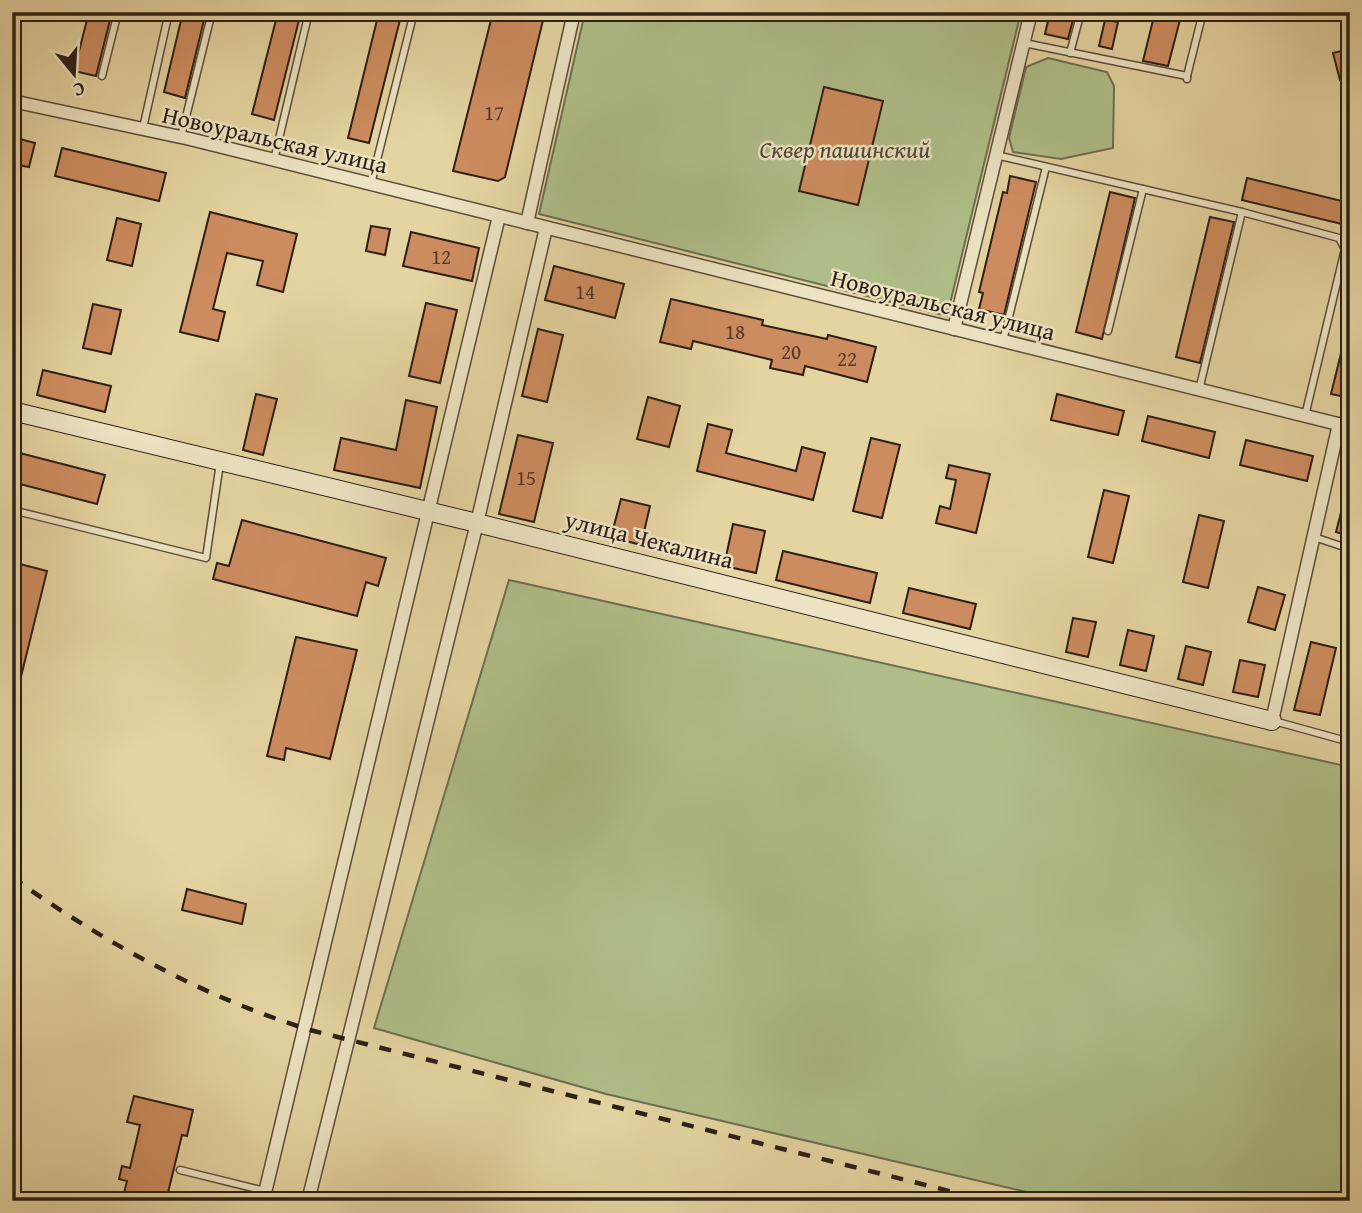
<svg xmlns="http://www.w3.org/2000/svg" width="1362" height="1213" font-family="'Gentium Book Plus',serif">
  <rect width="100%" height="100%" fill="#e4d4a1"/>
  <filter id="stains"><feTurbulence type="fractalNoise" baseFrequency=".00286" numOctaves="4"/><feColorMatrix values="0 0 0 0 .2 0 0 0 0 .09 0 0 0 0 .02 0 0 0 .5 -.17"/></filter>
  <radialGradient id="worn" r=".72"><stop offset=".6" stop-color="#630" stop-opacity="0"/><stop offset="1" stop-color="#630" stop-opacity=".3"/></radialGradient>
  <g fill="#afbe88" stroke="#6e6e50" stroke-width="2">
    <polygon points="585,12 1021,12 947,316 539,214"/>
    <polygon points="1048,58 1107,72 1114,86 1113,148 1061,159 1013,152 1009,138 1026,67"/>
    <polygon points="509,580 1350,767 1350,1201 1065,1201 606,1094 374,1028"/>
  </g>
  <g fill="#cd8c5f" stroke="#2c1f17" stroke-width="2">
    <polygon points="89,12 112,12 96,76 74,71"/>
    <polygon points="183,12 206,12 185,98 164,92"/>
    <polygon points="278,12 301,12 274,120 252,114"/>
    <polygon points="379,12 402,12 369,143 348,138"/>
    <polygon points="493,12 545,12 505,177 498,181 453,171"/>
    <polygon points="1050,12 1075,12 1068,39 1045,34"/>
    <polygon points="1155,12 1182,12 1168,66 1143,61"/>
    <polygon points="1105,20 1118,22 1112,49 1099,46"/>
    <polygon points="1350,49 1350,78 1340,80 1333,53"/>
    <polygon points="824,87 883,101 858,205 799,191"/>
    <polygon points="12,137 35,143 29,167 12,164"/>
    <polygon points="62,148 166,173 159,201 55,176"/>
    <polygon points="1010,176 1036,182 1004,315 979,309 983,293 979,292 1003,192 1007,193"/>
    <polygon points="1247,178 1350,203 1350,226 1242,200"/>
    <polygon points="1110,192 1135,198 1102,339 1076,332"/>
    <polygon points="210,212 297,234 283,292 257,285 263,261 227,253 213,309 225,312 218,341 180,332"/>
    <polygon points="1210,217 1234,222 1200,363 1176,357"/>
    <polygon points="117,218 141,224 132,266 107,260"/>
    <polygon points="371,226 390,229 385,255 366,251"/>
    <polygon points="411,232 479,248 472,281 403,266"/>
    <polygon points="554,266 624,284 615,318 545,300"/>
    <polygon points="671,299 763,320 762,325 827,339 828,335 876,347 867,382 805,366 803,375 770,368 772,360 693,341 691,349 660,342"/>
    <polygon points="426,303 457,310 440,383 409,376"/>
    <polygon points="93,304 121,310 111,354 83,348"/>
    <polygon points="538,329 563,335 547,402 522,396"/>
    <polygon points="1346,333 1350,333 1350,398 1331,394"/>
    <polygon points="43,370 111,386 105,412 37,395"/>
    <polygon points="256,394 277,399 263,455 243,450"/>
    <polygon points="1057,394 1124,411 1118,435 1051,420"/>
    <polygon points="648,397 680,406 669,447 637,439"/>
    <polygon points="406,400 437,407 420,488 334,470 341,438 396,450"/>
    <polygon points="1148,416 1215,432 1209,458 1142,441"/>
    <polygon points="708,424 732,430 726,453 796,471 802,447 825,453 813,500 697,471"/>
    <polygon points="518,435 553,443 534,522 499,514"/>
    <polygon points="871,438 900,445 882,518 853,511"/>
    <polygon points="1246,440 1313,456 1307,481 1240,465"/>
    <polygon points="12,451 105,475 97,504 12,482"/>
    <polygon points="949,465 990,474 976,533 936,523 940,506 950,509 956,480 946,478"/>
    <polygon points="1104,490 1129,496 1113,563 1088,557"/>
    <polygon points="1346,493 1350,494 1350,536 1336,532"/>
    <polygon points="621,499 650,506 641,545 611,537"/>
    <polygon points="1199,515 1224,521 1208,588 1183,582"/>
    <polygon points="242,520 386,558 378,586 366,582 357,616 213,579 217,563 229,566"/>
    <polygon points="733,524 765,531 756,573 724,566"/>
    <polygon points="783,551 877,573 870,603 776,580"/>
    <polygon points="12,562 47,571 16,697 12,696"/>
    <polygon points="1258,587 1285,595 1275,630 1248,622"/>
    <polygon points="909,588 976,604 970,629 903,613"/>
    <polygon points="1073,618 1096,622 1088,657 1066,652"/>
    <polygon points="1128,630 1154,636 1146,671 1120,665"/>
    <polygon points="296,637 357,650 330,759 286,748 284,760 267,756"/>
    <polygon points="1311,642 1336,648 1320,715 1294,710"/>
    <polygon points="1186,646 1211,652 1203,685 1178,679"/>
    <polygon points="1240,660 1265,665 1258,697 1233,692"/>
    <polygon points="187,889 246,904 242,924 182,910"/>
    <polygon points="134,1096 193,1110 187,1136 182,1135 166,1201 124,1193 127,1181 119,1179 122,1166 130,1168 140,1125 127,1122"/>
  </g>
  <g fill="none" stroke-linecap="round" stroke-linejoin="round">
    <defs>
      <g id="service">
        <polyline points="12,28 16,12"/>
        <polyline points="1024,43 1187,76 1187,79"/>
        <polyline points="1070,53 1081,12"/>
        <polyline points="102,76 118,12"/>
        <polyline points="1187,76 1203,12"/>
        <polyline points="143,128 169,12"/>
        <polyline points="181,137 212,12"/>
        <polyline points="996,155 1242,212 1339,238 1345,249 1305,416"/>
        <polyline points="274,160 309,12"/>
        <polyline points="371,184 414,12"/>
        <polyline points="1108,331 1143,189"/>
        <polyline points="1003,341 1046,167"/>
        <polyline points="1199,390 1242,212"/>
        <polyline points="12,510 206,558 220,463"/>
        <polyline points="1314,537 1350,549"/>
        <polyline points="1274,721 1350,742"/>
        <polyline points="180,1170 265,1191"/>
      </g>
      <g id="minor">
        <polyline points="12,101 190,139 1350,427"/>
        <polyline points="527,223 574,12"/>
        <polyline points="954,329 1031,12"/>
        <polyline points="1272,721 1339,424"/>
        <polyline points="263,1201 499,216"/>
        <polyline points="308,1201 477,523 546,228"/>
      </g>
      <polyline id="secondary" points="12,411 477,523 1272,721"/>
    </defs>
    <use href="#service" stroke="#5a4c3a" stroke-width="9"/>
    <use href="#minor" stroke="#5a4c3a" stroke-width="15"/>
    <use href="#secondary" stroke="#2c1f17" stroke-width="20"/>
    <use href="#service" stroke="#ede3c2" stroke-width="6"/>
    <use href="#minor" stroke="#ede3c2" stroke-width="12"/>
    <use href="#secondary" stroke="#ede3c2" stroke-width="18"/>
    <path stroke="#2c1f17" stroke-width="4.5" stroke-dasharray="12 12" stroke-linecap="butt" d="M12 877C103 942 203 997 310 1030L989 1201"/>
  </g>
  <g text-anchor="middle" stroke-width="5" stroke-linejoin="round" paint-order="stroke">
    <g font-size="21" fill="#543a29">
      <text x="494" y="120">17</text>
      <text x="441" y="264">12</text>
      <text x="585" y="299">14</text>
      <text x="735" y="339">18</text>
      <text x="791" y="359">20</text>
      <text x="847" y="366">22</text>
      <text x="526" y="485">15</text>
    </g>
    <g font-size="24" fill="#2c1f17" stroke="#ede3c2">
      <text transform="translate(275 140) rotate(13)" y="8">Новоуральская улица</text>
      <text transform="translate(943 305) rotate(14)" y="8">Новоуральская улица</text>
      <text transform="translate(649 540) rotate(14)" y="8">улица Чекалина</text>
    </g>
    <g font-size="24" font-style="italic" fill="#4d4733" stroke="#ede3c2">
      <text x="845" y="158">Сквер пашинский</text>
    </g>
  </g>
  <rect width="1362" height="1213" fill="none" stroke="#e4d4a1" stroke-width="42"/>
  <rect x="14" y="14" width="1334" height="1185" fill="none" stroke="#2c1f17" stroke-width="3.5"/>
  <rect x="21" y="21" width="1320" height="1171" fill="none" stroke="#2c1f17" stroke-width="2"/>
  <g transform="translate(74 74) rotate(162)" stroke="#ede3c2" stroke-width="5" paint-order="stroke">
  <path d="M0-5L12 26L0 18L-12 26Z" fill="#2c1f17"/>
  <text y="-10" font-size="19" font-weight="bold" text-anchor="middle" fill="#2c1f17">С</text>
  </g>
  <rect width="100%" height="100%" filter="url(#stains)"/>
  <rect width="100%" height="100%" fill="url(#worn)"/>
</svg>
